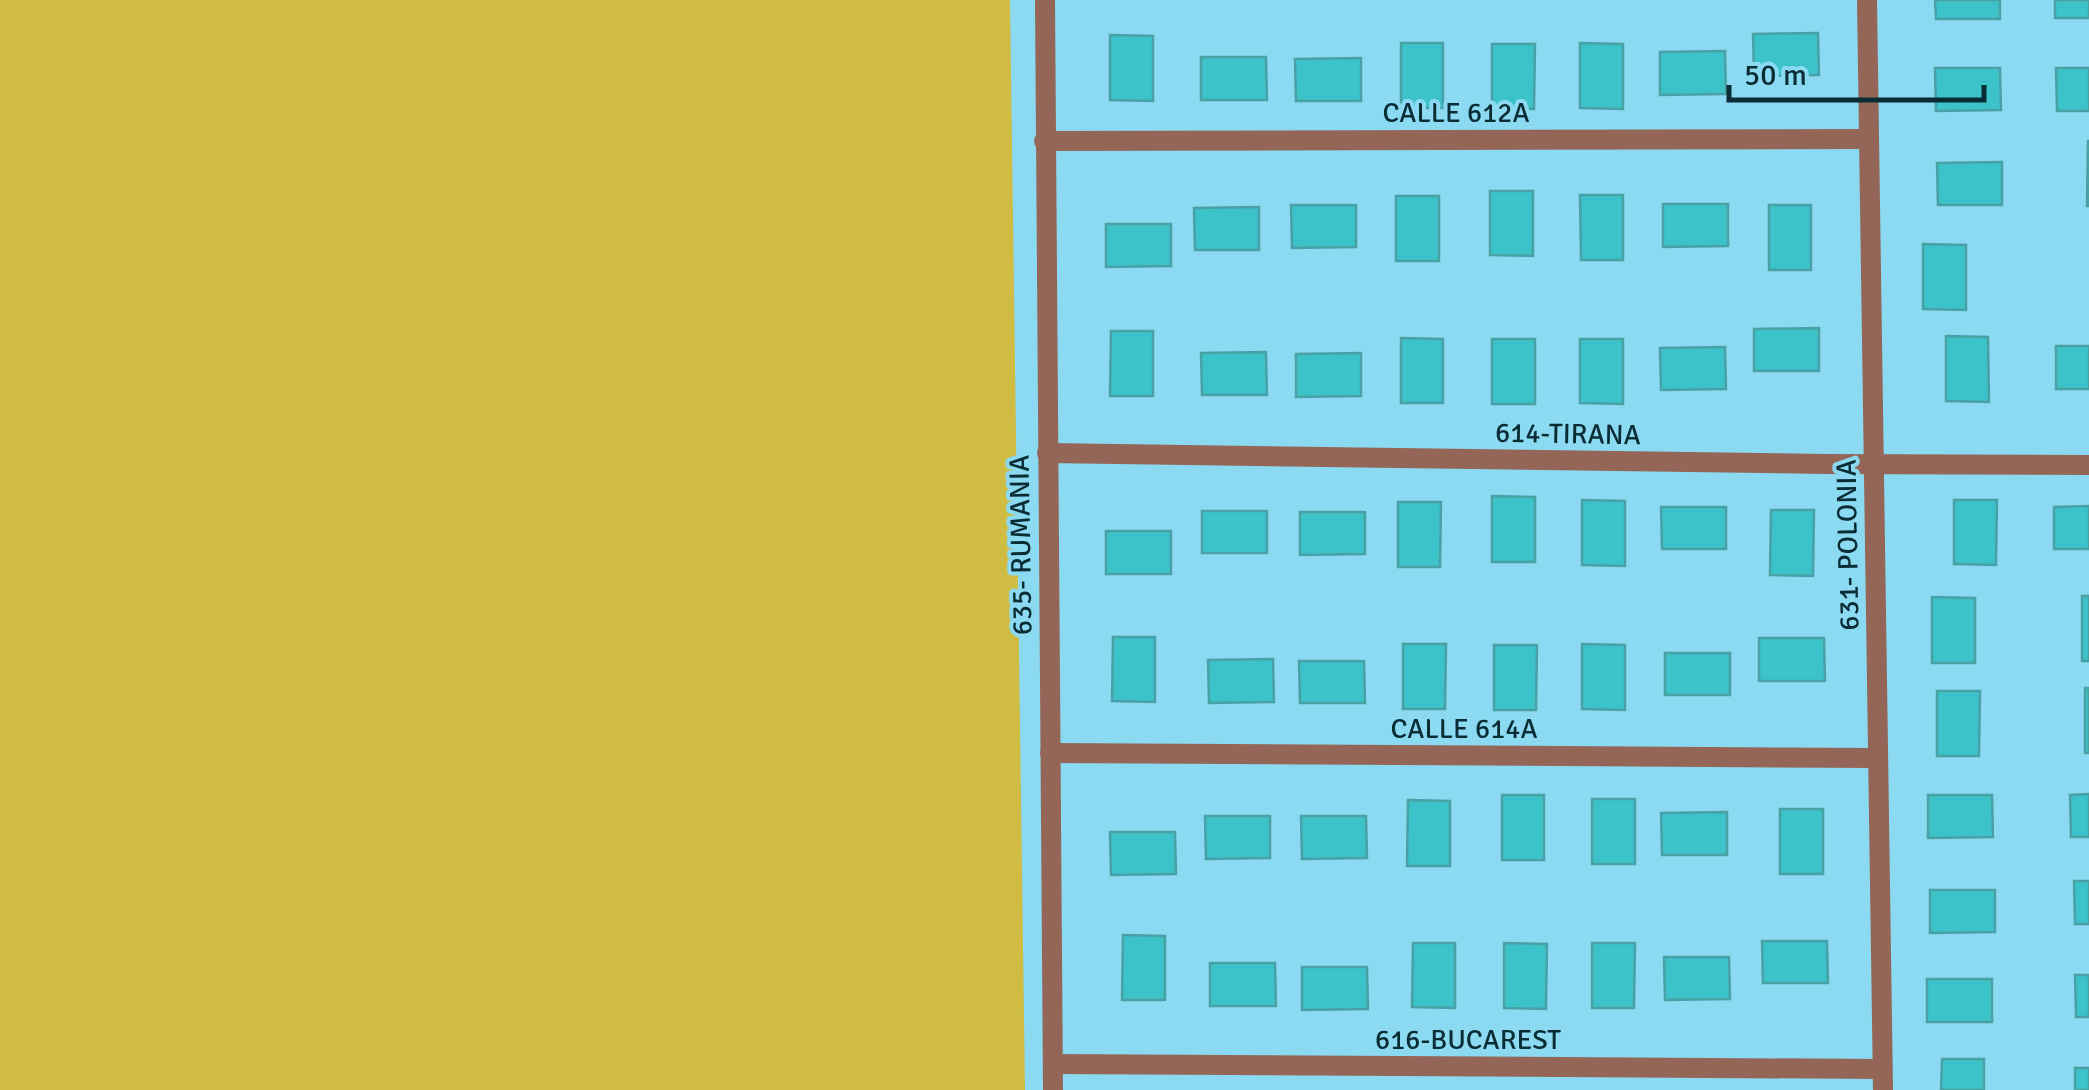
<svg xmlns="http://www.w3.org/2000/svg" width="2089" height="1090" font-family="Signika,sans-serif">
  <rect width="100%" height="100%" fill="#8bdaf2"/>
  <polygon fill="#d0bb43" points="0,0 1010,0 1025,1090 0,1090"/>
  <g fill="#3bc3c9" stroke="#49a1a5" stroke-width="2.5">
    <polygon points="1935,0 2000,0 2000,19 1936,19"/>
    <rect x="2055" y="0" width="34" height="18"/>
    <polygon points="1818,33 1819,75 1754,76 1753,34"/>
    <polygon points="1110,35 1153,36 1153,101 1110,100"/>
    <rect x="1401" y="43" width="42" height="65"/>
    <polygon points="1580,43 1623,44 1623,109 1580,108"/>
    <polygon points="1492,44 1535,44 1534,109 1492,109"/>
    <polygon points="1725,51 1726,94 1660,95 1660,52"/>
    <polygon points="1201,57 1266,57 1267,100 1201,100"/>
    <polygon points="1361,58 1361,101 1296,101 1295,59"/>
    <polygon points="1935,68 2000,68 2001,110 1936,111"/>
    <polygon points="2056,68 2089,68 2089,111 2057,111"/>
    <polygon points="2088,141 2089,141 2089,206 2087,206"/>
    <polygon points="2002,162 2002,205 1938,205 1937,163"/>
    <polygon points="1490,191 1533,191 1533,256 1490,255"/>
    <polygon points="1580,195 1623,195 1623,260 1581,260"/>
    <rect x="1396" y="196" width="43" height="65"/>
    <polygon points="1663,204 1728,204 1728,246 1663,247"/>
    <polygon points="1291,205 1356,205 1356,247 1292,248"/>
    <rect x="1769" y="205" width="42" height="65"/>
    <polygon points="1259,207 1259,250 1195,250 1194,208"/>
    <polygon points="1106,224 1171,224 1171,266 1106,267"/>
    <polygon points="1923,244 1966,245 1966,310 1923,309"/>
    <polygon points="1819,328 1819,371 1754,371 1754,329"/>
    <polygon points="1111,331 1153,331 1153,396 1110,396"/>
    <polygon points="1946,336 1988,337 1989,402 1946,401"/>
    <polygon points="1401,338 1443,339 1443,403 1401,403"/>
    <rect x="1492" y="339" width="43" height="65"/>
    <polygon points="1580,339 1623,339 1623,404 1580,403"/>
    <rect x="2056" y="346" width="33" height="43"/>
    <polygon points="1725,347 1726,389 1661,390 1660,348"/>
    <polygon points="1266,352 1267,395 1202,395 1201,353"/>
    <polygon points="1361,353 1361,396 1296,397 1296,354"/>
    <polygon points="1492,496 1535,497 1535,562 1492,562"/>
    <polygon points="1582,500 1625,501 1625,566 1582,565"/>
    <polygon points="1954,500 1997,500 1996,565 1954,564"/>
    <polygon points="1398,502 1441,502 1440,567 1398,567"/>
    <polygon points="2089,506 2089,549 2054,549 2054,507"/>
    <polygon points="1661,507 1726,507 1726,549 1662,549"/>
    <polygon points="1771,510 1814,510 1813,576 1770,575"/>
    <rect x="1202" y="511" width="65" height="42"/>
    <polygon points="1300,512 1365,512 1365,554 1300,555"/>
    <rect x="1106" y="531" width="65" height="43"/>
    <rect x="2082" y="596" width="7" height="65"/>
    <polygon points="1932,597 1975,598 1975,663 1932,663"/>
    <polygon points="1113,637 1155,637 1155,702 1112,701"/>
    <polygon points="1759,638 1824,638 1825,681 1759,681"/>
    <polygon points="1403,644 1446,644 1445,709 1403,709"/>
    <polygon points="1582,644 1625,645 1625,710 1582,709"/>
    <polygon points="1494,645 1537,645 1536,710 1494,710"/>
    <rect x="1665" y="653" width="65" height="42"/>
    <polygon points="1273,659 1274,702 1209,703 1208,660"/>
    <polygon points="1299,661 1364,661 1365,703 1300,703"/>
    <rect x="2085" y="688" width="4" height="65"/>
    <polygon points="1937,691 1980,691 1979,756 1937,756"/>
    <polygon points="2089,794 2089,837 2071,837 2070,795"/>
    <rect x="1502" y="795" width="42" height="65"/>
    <polygon points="1928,795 1992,795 1993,837 1928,838"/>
    <rect x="1592" y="799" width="43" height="65"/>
    <polygon points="1408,800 1450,801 1450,866 1407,866"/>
    <rect x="1780" y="809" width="43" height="65"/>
    <polygon points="1727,812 1727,855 1662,855 1661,813"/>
    <polygon points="1205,816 1270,816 1270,858 1206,859"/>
    <polygon points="1301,816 1366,816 1367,858 1302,859"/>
    <polygon points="1110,832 1175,832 1176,874 1111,875"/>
    <polygon points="2074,881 2089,881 2089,924 2075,924"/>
    <polygon points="1930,890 1995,890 1995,932 1930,933"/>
    <polygon points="1123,935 1165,936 1165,1000 1122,1000"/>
    <polygon points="1762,941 1827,941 1828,983 1763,983"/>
    <polygon points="1413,943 1455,943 1455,1008 1412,1007"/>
    <polygon points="1504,943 1547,944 1546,1009 1504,1008"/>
    <polygon points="1592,943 1635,943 1634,1008 1592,1008"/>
    <polygon points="1664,957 1729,957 1730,999 1665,1000"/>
    <polygon points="1210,963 1275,963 1276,1006 1210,1006"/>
    <polygon points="1302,967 1367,967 1368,1009 1302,1010"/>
    <polygon points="2075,975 2089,975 2089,1017 2076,1017"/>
    <rect x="1927" y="979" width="65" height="43"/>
    <polygon points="1942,1059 1984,1059 1984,1090 1941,1090"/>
    <rect x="2075" y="1068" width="14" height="22"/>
  </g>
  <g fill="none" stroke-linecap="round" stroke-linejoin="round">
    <g stroke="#946657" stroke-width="20">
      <polyline points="1045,0 1053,1090"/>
      <polyline points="1867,0 1883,1090"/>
      <polyline points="1044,141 1869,139"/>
      <polyline points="1047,453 1826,464 2089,465"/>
      <polyline points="1050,753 1878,758"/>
      <polyline points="1053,1064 1882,1069"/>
    </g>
  </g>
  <g text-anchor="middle" stroke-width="8" stroke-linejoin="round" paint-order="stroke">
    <g font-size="28" fill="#092c35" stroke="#8bdaf2">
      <text x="1456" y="122">CALLE 612A</text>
      <text transform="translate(1568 433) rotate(1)" y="10">614-TIRANA</text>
      <text transform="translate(1020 545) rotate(-91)" y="10">635- RUMANIA</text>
      <text transform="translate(1847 545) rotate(-91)" y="10">631- POLONIA</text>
      <text x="1464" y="738">CALLE 614A</text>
      <text x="1468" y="1049">616-BUCAREST</text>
    </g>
  </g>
  <path d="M1729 85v15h255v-15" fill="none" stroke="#092c35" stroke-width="5"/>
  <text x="1744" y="85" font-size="30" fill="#092c35" stroke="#8bdaf2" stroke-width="8" paint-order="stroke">50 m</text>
</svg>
